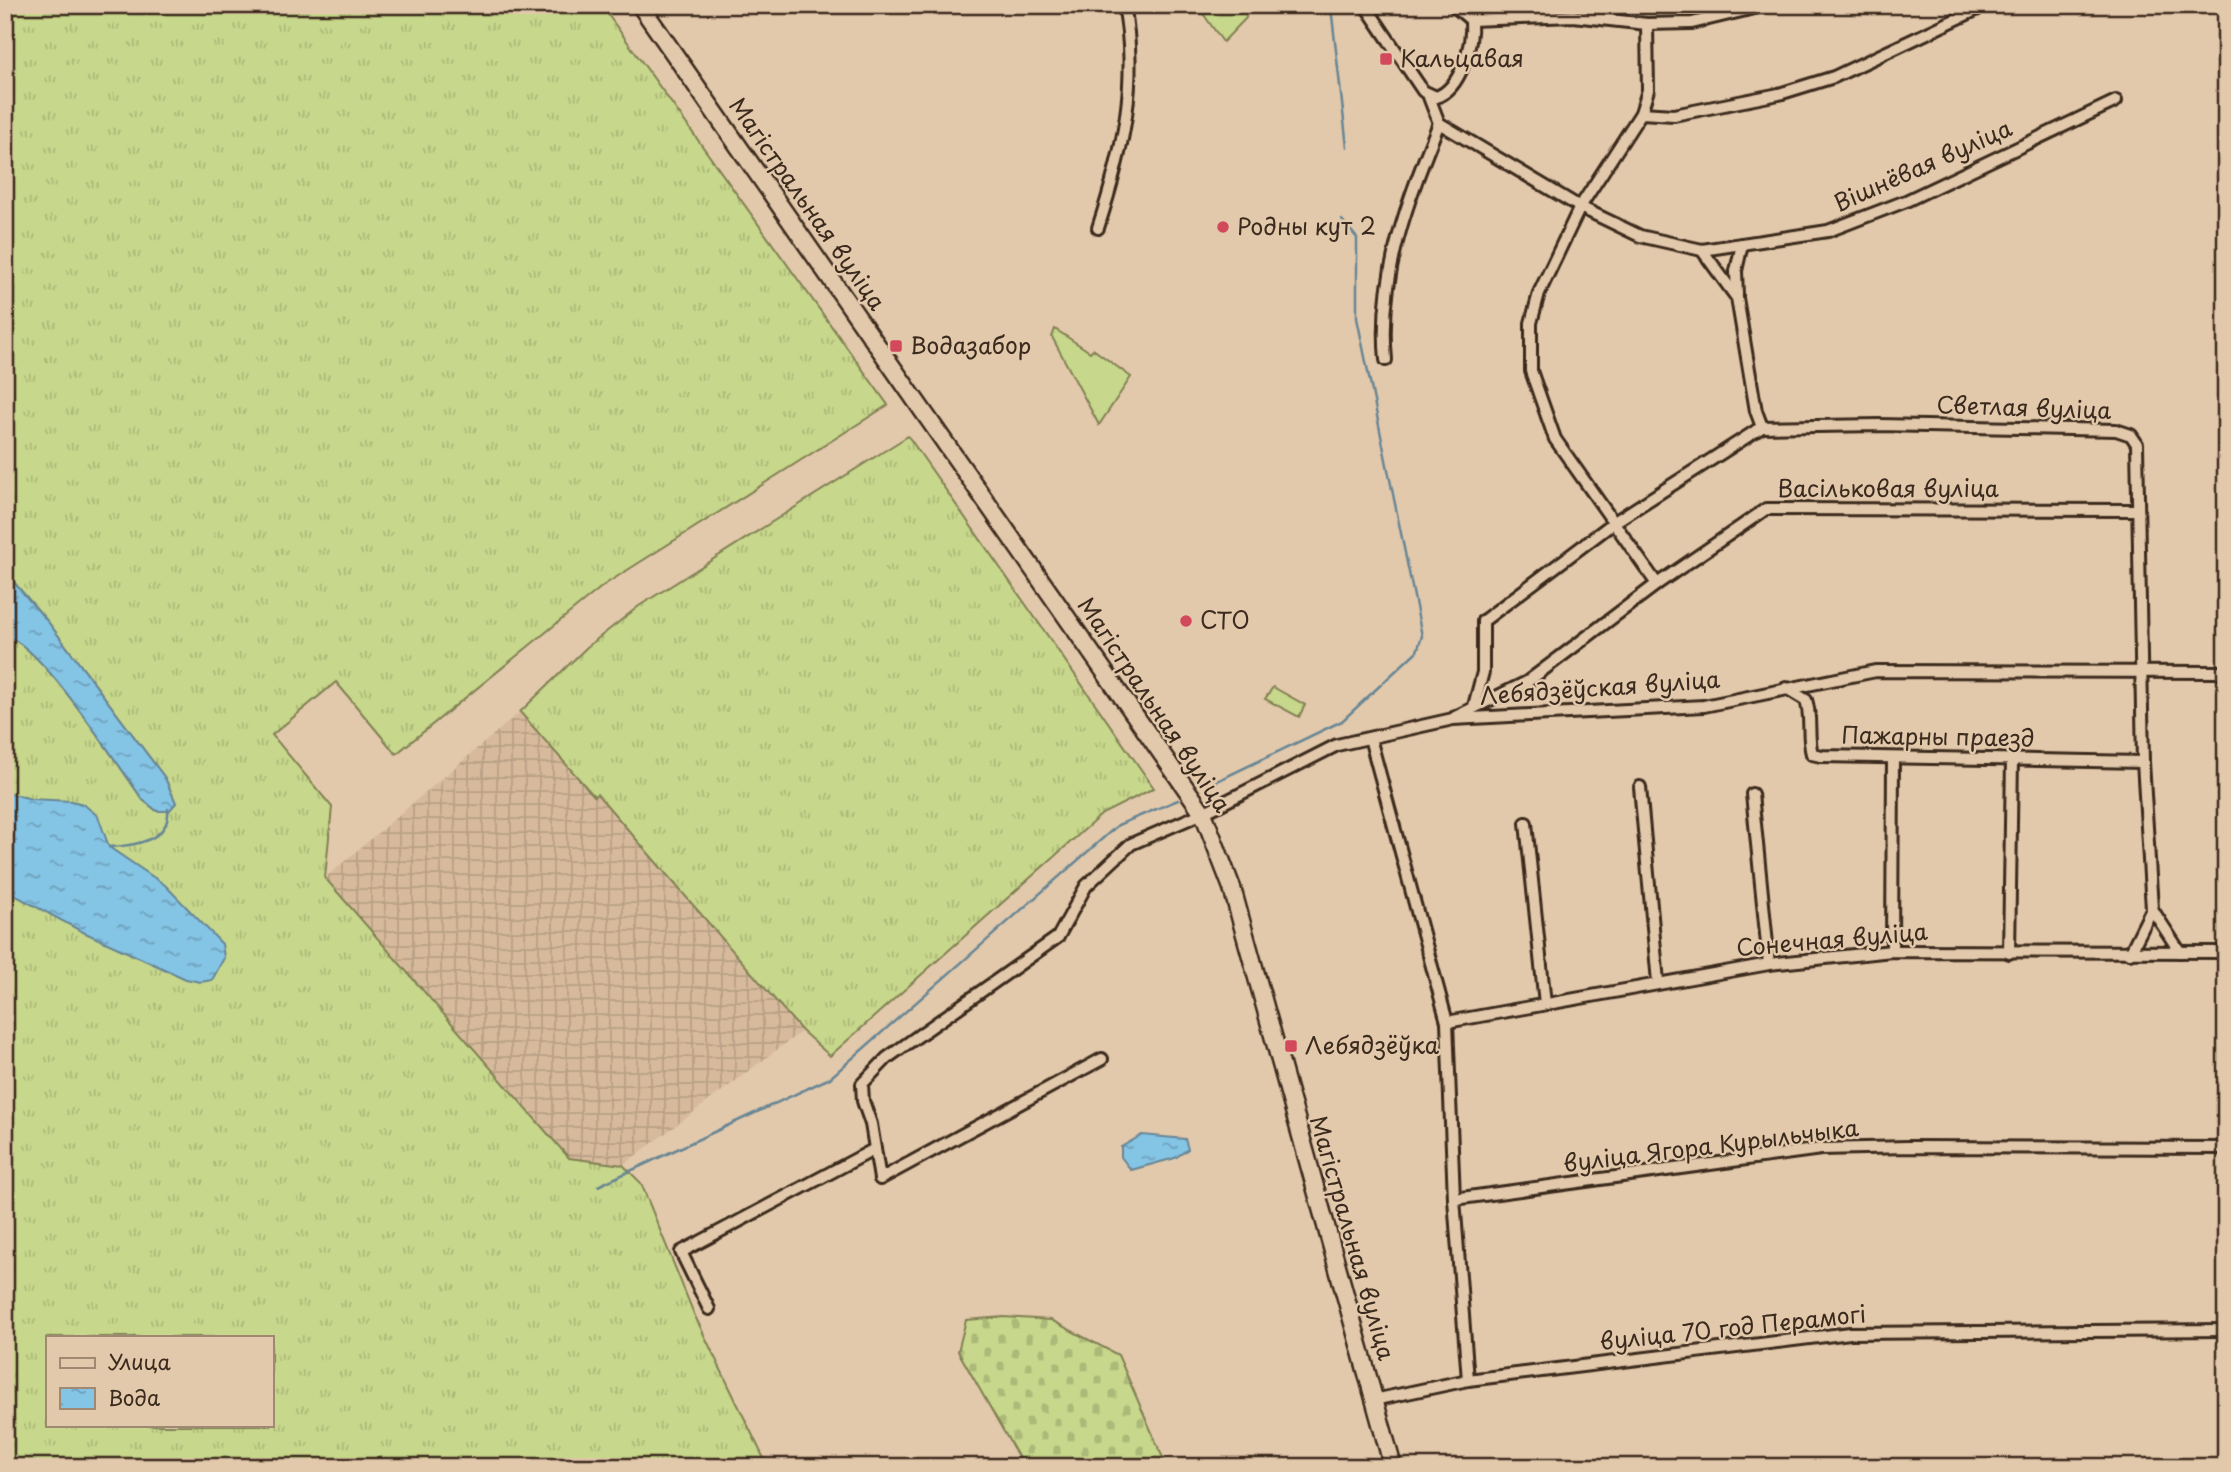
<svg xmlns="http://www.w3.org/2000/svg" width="2231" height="1472" font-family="'Playpen Sans',sans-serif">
  <defs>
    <pattern id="industrial-grid" width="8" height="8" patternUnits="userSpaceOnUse" patternTransform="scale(1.75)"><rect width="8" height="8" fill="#d7ba9b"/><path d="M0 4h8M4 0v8" fill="none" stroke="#b9a085"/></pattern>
    <pattern id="grass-tufts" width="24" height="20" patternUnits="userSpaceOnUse" patternTransform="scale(1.75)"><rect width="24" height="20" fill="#c7d78b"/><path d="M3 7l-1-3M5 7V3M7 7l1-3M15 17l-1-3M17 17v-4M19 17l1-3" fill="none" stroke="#acb978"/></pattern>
    <pattern id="cemetery-stones" width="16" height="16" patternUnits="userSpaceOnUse" patternTransform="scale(1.75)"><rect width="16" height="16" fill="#c7d78b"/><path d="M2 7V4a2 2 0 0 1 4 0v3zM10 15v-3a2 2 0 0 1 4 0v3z" fill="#acb978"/></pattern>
    <pattern id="water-ripples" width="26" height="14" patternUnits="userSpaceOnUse" patternTransform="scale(1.75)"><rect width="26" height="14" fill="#84c4e5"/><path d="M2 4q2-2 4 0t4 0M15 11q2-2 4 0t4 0" fill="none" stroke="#6d9fb9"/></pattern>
  </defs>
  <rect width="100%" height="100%" fill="#e3c9ab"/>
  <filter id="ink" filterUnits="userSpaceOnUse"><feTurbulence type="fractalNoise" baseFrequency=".0143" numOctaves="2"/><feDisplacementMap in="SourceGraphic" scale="14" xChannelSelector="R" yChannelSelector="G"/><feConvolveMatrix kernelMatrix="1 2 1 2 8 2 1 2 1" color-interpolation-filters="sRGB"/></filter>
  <g filter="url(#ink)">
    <polygon fill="url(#industrial-grid)" points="520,712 594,796 597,794 605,802 802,1031 623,1165 569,1159 325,878"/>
    <g fill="url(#grass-tufts)" stroke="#818054" stroke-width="2" fill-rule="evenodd">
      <path d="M5 5H601L888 405 604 585 396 754 336 682 272 735 332 807 325 878 569 1158 623 1165 641 1183 694 1314 768 1467H5V637C36 637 122 771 143 800L157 811 176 803 165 778 48 622 5 572ZM47 1337H271V1425H47Z"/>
      <polygon points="908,436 1154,788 1102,814 830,1056 802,1031 604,802 597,794 594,796 520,712 587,647 639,606"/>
    </g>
    <polygon fill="url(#cemetery-stones)" stroke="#818054" stroke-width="2" points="1004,1317 1051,1320 1118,1355 1167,1467 1024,1467 958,1351 966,1320"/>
    <g fill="#c7d78b" stroke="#818054" stroke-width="2">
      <polygon points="1197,5 1247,5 1246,18 1223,42"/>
      <polygon points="1055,329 1090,352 1093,349 1131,377 1099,425 1052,337"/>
      <polygon points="1273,687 1305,705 1299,717 1265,699"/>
    </g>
    <g fill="url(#water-ripples)" stroke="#678695" stroke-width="2">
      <path d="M5 572 48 622 165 778 176 803 169 811H157L143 800C122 771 36 637 5 637Z"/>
      <polygon points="5,792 31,799 72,801 83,804 98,816 109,847 165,885 222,944 224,958 212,980 200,982 186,979 81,931 5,890"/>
      <polygon points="1142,1135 1185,1139 1188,1149 1175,1158 1131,1170 1121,1157 1121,1147"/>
    </g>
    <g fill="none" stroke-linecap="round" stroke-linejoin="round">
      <g stroke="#678695" stroke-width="2.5">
        <polyline points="1331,7 1347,147"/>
        <polyline points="1211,784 1342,721 1417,651 1422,636 1357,318 1357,238 1342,220"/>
        <path d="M109 847C133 846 171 841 168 809"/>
        <polyline points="598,1186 830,1078 1118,825 1178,800"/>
      </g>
      <defs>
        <g id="street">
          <path d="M1365 5 1423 91 1436 97C1461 89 1473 44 1471 20L1453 5"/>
          <polyline points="1471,20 1573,16 1647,24 1692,23 1767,5"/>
          <polyline points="1647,24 1648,90 1641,113 1580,207 1539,293 1531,323 1531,371 1555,439 1657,584"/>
          <polyline points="1429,97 1439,123"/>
          <polyline points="1641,113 1674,115 1779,94 1834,77 1978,9 1976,5"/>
          <polyline points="1439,123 1580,207 1640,236 1702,250 1828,231 1906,201 2116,101"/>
          <path d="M1098 228C1122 154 1139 84 1124 5"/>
          <polyline points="1702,250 1737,298 1756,411 1762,427"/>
          <polyline points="1737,295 1736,271 1742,244"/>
          <path d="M1386 360C1378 275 1408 200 1439 123"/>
          <path d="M1786 688 1806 700C1812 717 1807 736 1812 754L1821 756 2143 762"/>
          <polyline points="1474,706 1483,672 1483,621 1616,521 1762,427 1879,425 2116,430 2131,435 2137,444 2143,762 2152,909 2130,953"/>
          <polyline points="1455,717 1527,682 1657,584 1766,509 2137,510"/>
          <polyline points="1370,738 1447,1022 1454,1199 1468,1380"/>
          <polyline points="1640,787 1658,982"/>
          <polyline points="1752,794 1769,964"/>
          <polyline points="1526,823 1545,1004"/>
          <polyline points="2152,909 2180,952"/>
          <polyline points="1892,951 1893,759"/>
          <polyline points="2009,953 2012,759"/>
          <polyline points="1447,1022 1769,964 1892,951 2226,952"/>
          <polyline points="1102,1059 880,1179 871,1124 863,1101 862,1084 887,1058 1058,937 1086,886 1131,844 1203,813 1337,745 1453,719 1704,706 1876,671 2226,672"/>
          <polyline points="1454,1199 1821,1149 1908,1147 2226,1148"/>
          <polyline points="709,1309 681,1252 875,1149"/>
          <polyline points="1374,1400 1468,1380 1850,1333 2226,1330"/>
        </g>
        <polyline id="secondary" points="640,5 1203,813 1232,888 1393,1467"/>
      </defs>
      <use href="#street" stroke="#3b2a1e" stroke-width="16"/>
      <use href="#secondary" stroke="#3b2a1e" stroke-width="21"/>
      <use href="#street" stroke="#e3c9ab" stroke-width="10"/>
      <use href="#secondary" stroke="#e3c9ab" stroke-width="16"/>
    </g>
  </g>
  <g fill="#d1495b" stroke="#e3c9ab" stroke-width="2.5">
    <rect x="1379" y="52" width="14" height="14" rx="3.5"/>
    <circle cx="1223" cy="227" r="7"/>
    <rect x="889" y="339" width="14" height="14" rx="3.5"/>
    <circle cx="1186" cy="621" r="7"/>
    <rect x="1284" y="1039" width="14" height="14" rx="3.5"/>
  </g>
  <g text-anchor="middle" stroke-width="5" stroke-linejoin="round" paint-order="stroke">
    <g font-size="23" fill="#3b2a1e" stroke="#e3c9ab" text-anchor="start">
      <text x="1400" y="67">Кальцавая</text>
      <text x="1237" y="235">Родны кут 2</text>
      <text x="910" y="354">Водазабор</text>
      <text x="1200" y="629">СТО</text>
      <text x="1305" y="1054">Лебядзёўка</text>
    </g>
    <g font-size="23" fill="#3b2a1e" stroke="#e3c9ab">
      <text transform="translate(1923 166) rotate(-24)" y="8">Вішнёвая вуліца</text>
      <text transform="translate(807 204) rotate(55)" y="8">Магістральная вуліца</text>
      <text transform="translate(2024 408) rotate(2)" y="8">Светлая вуліца</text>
      <text x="1888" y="497">Васільковая вуліца</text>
      <text transform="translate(1600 688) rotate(-4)" y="8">Лебядзёўская вуліца</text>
      <text transform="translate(1154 705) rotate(56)" y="8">Магістральная вуліца</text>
      <text transform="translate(1938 737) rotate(1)" y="8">Пажарны праезд</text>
      <text transform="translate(1832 940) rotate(-5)" y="8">Сонечная вуліца</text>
      <text transform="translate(1711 1146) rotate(-7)" y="8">вуліца Ягора Курыльчыка</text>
      <text transform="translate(1352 1238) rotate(74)" y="8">Магістральная вуліца</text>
      <text transform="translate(1733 1328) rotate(-6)" y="8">вуліца 70 год Перамогі</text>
    </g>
  </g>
  <rect width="2231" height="1472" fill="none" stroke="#e3c9ab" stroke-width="28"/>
  <rect x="14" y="14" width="2203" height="1444" fill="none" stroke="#3b2a1e" stroke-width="2.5" filter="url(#ink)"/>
  <rect x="46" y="1336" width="228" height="91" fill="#e3c9ab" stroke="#a08973" stroke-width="2"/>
  <rect x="60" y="1358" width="35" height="10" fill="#e3c9ab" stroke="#a08973" stroke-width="2"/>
  <text x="108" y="1370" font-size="21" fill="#3b2a1e">Улица</text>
  <rect x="60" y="1388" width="35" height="21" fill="url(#water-ripples)" stroke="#a08973" stroke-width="2"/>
  <text x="108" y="1406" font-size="21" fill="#3b2a1e">Вода</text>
</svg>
